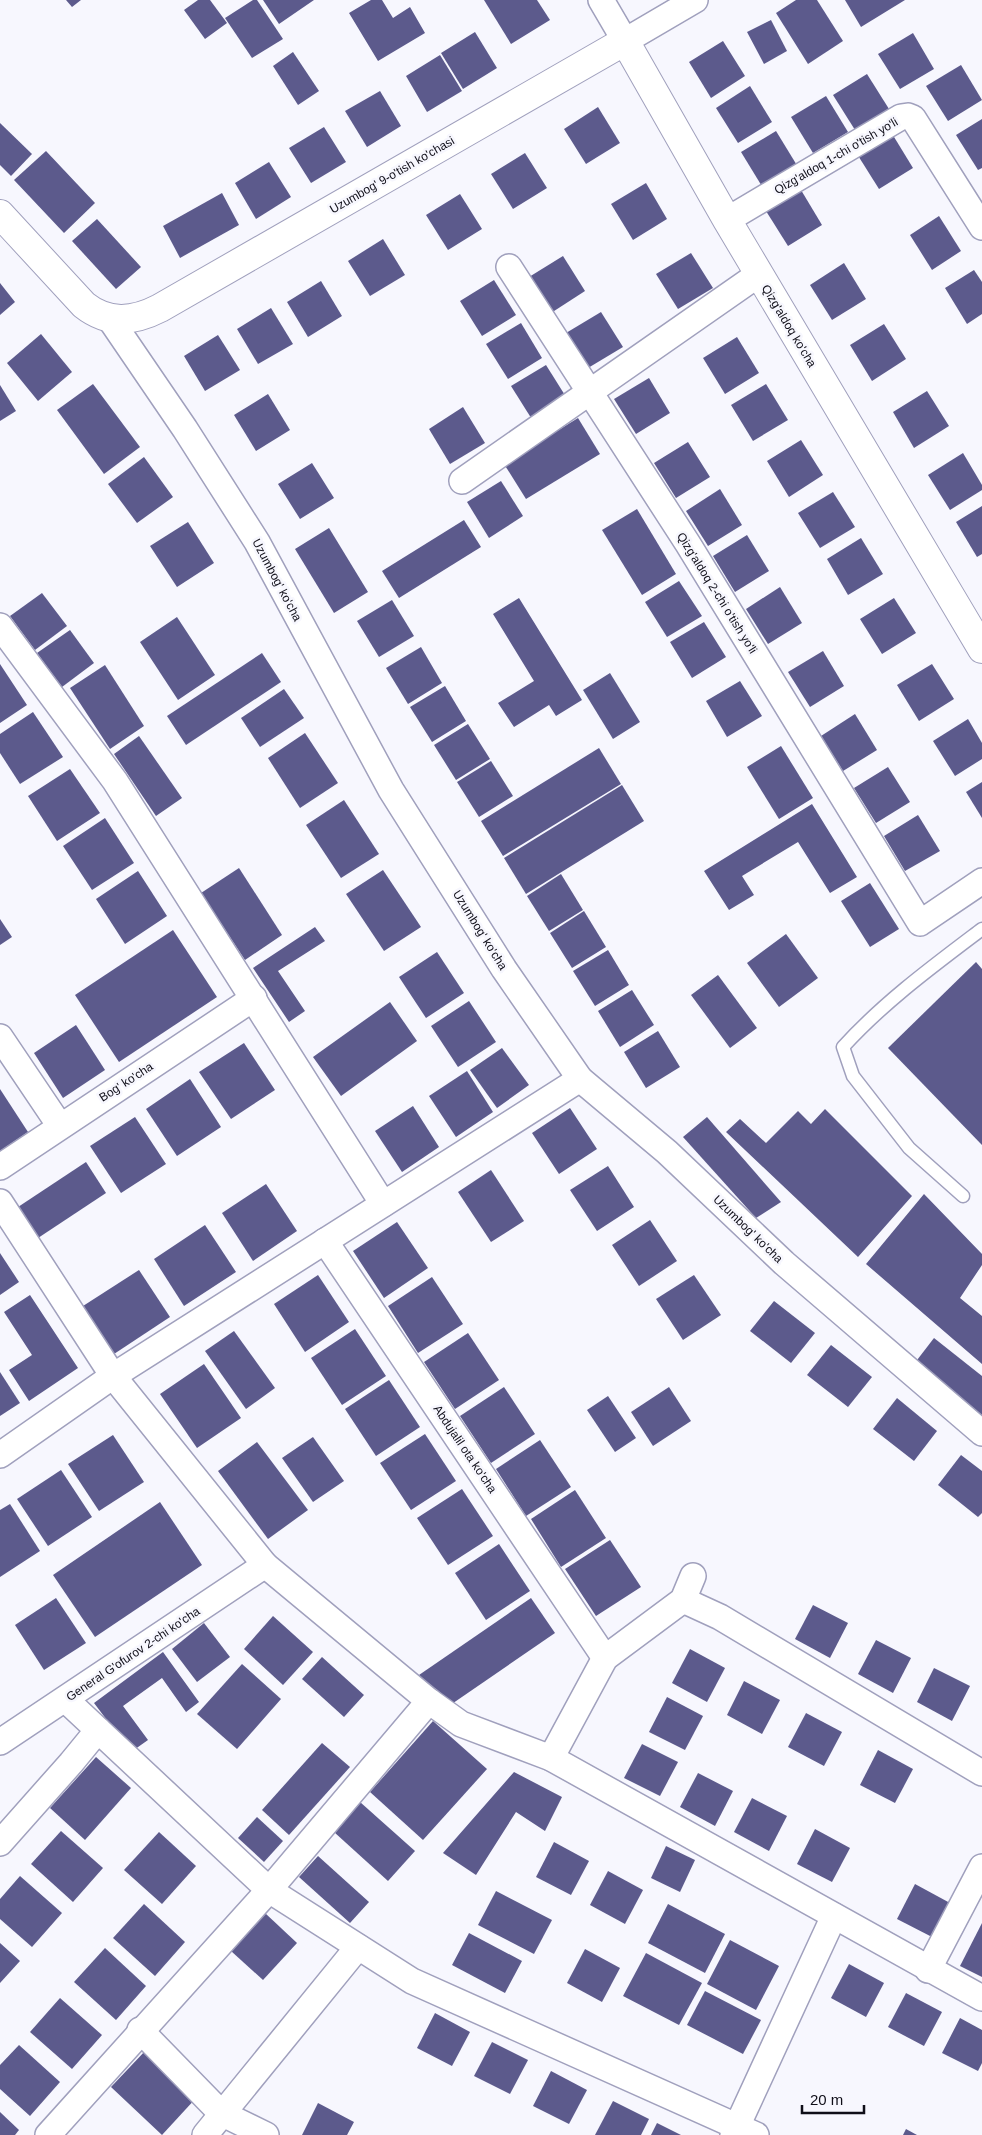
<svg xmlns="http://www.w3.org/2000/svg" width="982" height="2135" font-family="Arial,sans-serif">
  <rect width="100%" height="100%" fill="#f7f7fe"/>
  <g fill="#5c5a8c">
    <polygon points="66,0 81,0 72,7"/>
    <polygon points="198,0 210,0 227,23 205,39 184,10"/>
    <polygon points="253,0 257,0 283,39 252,58 225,18"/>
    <polygon points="263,0 314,0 279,24"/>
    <polygon points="371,0 382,0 393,18 410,7 425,33 378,61 349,13"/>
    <polygon points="484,0 537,0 550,20 511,44"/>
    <polygon points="796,0 817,0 843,41 808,64 776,13"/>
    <polygon points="845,0 905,0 861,27"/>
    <polygon points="771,20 787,51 764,64 747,32"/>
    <polygon points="475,32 497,68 463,89 441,53"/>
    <polygon points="913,33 934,69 900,89 878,54"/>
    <polygon points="723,41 745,76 711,98 689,62"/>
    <polygon points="293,52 319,91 298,105 273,66"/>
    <polygon points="440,55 462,91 427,112 406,76"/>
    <polygon points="961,65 982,100 948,121 926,86"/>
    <polygon points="867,74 889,109 855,130 833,95"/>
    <polygon points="750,86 772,122 738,143 716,108"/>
    <polygon points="380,91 401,126 367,147 345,111"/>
    <polygon points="826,96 848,132 813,153 791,117"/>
    <polygon points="598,107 620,143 586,164 564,129"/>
    <polygon points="982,119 982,168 978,170 956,135"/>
    <polygon points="0,123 32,154 11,176 0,165"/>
    <polygon points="324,127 346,162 311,183 289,148"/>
    <polygon points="776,131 798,167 763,188 741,152"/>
    <polygon points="891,132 913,168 879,189 857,154"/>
    <polygon points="46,151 95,203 64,233 14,180"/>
    <polygon points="525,153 547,188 513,209 491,174"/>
    <polygon points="269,162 291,197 256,219 235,183"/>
    <polygon points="646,183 667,219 633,240 611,204"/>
    <polygon points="801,190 822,225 788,246 766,211"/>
    <polygon points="222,193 239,225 180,258 163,226"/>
    <polygon points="460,194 482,229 448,250 426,215"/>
    <polygon points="939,216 961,251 932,270 910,235"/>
    <polygon points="97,219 141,267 116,289 72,241"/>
    <polygon points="383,239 405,275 370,296 348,261"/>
    <polygon points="691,253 713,288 678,309 656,274"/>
    <polygon points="563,256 585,291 551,313 529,277"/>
    <polygon points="844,263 866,299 832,320 810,285"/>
    <polygon points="974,270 982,282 982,314 967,324 945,288"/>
    <polygon points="494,280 516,315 482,336 460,301"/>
    <polygon points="321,281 342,316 308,337 287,302"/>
    <polygon points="0,283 15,302 0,315"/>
    <polygon points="271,308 293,344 258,364 237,329"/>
    <polygon points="601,312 623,347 588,368 566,333"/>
    <polygon points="521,323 542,358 508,379 486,344"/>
    <polygon points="884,324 906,359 872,381 850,345"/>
    <polygon points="41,334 72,372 38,401 7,363"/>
    <polygon points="218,335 240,370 205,391 184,356"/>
    <polygon points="737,337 759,373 725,394 703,358"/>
    <polygon points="546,365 568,400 533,421 511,386"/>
    <polygon points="649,378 670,413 636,434 614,399"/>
    <polygon points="93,384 140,447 104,474 57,410"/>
    <polygon points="766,384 788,420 753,441 731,405"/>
    <polygon points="0,385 16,411 0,421"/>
    <polygon points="927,391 949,426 914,448 893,412"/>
    <polygon points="268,394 290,430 256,451 234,415"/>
    <polygon points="463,407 485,443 450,464 429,429"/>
    <polygon points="578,418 600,454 526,499 504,464"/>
    <polygon points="801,440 823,475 789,497 767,461"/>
    <polygon points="688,442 710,477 676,498 654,463"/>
    <polygon points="963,453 982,485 982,490 950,510 928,475"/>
    <polygon points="144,457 173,497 137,523 108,484"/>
    <polygon points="312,463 334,498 300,519 278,484"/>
    <polygon points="501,481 523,516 489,538 467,502"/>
    <polygon points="720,489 742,525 708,546 686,511"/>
    <polygon points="833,492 855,527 820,548 798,513"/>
    <polygon points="982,506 982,554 977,557 956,522"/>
    <polygon points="637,509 676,574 642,595 602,530"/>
    <polygon points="464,520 481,547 399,598 382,571"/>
    <polygon points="188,522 214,563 177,587 150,546"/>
    <polygon points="329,528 368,592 334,613 295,549"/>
    <polygon points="747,535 769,571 735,592 713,556"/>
    <polygon points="861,538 883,574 848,595 827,559"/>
    <polygon points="679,581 702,616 667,637 645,602"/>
    <polygon points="780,587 802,623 768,644 746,609"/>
    <polygon points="42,593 67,626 35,650 10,616"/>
    <polygon points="519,598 582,700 556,716 549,705 514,727 498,703 534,681 493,614"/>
    <polygon points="894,598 916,633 882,654 860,619"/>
    <polygon points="392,600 414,636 379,657 357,621"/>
    <polygon points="177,617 215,675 178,700 140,642"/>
    <polygon points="704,622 726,657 692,678 670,642"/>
    <polygon points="70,630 94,663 62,687 37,653"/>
    <polygon points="421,647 442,683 408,704 386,668"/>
    <polygon points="823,651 844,686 810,707 788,672"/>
    <polygon points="262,653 281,682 186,745 167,716"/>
    <polygon points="0,664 27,705 0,723"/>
    <polygon points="932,664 954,699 919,721 897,685"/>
    <polygon points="105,665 144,726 110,749 70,688"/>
    <polygon points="610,673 640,722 613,739 583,690"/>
    <polygon points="740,681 762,716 727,737 706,701"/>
    <polygon points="445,686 466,721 432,742 410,707"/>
    <polygon points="284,689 304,718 260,747 241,718"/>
    <polygon points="33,712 63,757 20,784 0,753 0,734"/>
    <polygon points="855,714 877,750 843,771 821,736"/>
    <polygon points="968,719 982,743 982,759 955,776 933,741"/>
    <polygon points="468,724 490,759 456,780 434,745"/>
    <polygon points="305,733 338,783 300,808 268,758"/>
    <polygon points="139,736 182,798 156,816 114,754"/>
    <polygon points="781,746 813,798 779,819 747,767"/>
    <polygon points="599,748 621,784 503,856 481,821"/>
    <polygon points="491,761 513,796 479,817 457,782"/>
    <polygon points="888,767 910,802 876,823 854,788"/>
    <polygon points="70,769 100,813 57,841 28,796"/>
    <polygon points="982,782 982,818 966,792"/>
    <polygon points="622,785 644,821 526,894 504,858"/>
    <polygon points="344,800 379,854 341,878 306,825"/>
    <polygon points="812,804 857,877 830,893 798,842 742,876 754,895 729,910 704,871"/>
    <polygon points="918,815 940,851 905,871 884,836"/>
    <polygon points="105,818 134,863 92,890 63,846"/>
    <polygon points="239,868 282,935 245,960 201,893"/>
    <polygon points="383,870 421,927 384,951 346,894"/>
    <polygon points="138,871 167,916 125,944 96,899"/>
    <polygon points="561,874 583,910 549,931 527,896"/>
    <polygon points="870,883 899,929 870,947 841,901"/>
    <polygon points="584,911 606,947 572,968 550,933"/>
    <polygon points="0,919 12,937 0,945"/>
    <polygon points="315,927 325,941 278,971 305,1011 289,1022 253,968"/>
    <polygon points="173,930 217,997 119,1062 75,995"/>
    <polygon points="786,934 818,978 779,1007 747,963"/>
    <polygon points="608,950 629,985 595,1006 573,971"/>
    <polygon points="437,952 464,993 426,1018 399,977"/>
    <polygon points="976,962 982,969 982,1145 888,1048"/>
    <polygon points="718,975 757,1028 730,1048 691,995"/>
    <polygon points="632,990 654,1025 620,1047 598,1011"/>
    <polygon points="469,1001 496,1042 458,1067 431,1026"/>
    <polygon points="390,1002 417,1041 341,1096 313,1057"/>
    <polygon points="76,1025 105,1070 63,1098 34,1053"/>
    <polygon points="658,1031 680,1067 646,1088 624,1052"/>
    <polygon points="244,1043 275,1090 231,1119 199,1072"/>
    <polygon points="502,1048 529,1085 497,1108 470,1070"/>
    <polygon points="467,1071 493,1112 456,1137 429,1096"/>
    <polygon points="190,1079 221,1127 177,1156 146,1109"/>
    <polygon points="0,1089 28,1132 0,1151"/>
    <polygon points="413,1106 439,1147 402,1172 375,1131"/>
    <polygon points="570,1108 597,1149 559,1174 532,1133"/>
    <polygon points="825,1109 912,1196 858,1257 726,1132 740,1119 766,1143 798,1111 811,1124"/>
    <polygon points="135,1117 166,1164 121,1193 90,1146"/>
    <polygon points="707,1117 781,1202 756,1218 683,1137"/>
    <polygon points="86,1162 106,1193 35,1240 15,1209"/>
    <polygon points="608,1166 634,1207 597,1231 570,1190"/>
    <polygon points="491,1170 524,1221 491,1242 458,1192"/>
    <polygon points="266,1184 297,1231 253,1261 222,1213"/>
    <polygon points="924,1194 982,1254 982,1265 960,1298 982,1316 982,1364 866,1264"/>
    <polygon points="650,1220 677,1261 639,1286 612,1245"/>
    <polygon points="397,1222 428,1268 384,1298 353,1251"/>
    <polygon points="205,1225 236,1272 184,1306 154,1259"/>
    <polygon points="0,1253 19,1282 0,1295"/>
    <polygon points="139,1270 170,1317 114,1354 83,1306"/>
    <polygon points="318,1275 349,1322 305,1352 274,1304"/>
    <polygon points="694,1275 721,1315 683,1340 656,1299"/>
    <polygon points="432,1277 463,1324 418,1353 388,1306"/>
    <polygon points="30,1295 78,1368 29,1401 9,1370 32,1355 4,1312"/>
    <polygon points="774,1301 815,1333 791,1363 750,1331"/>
    <polygon points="355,1329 386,1376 342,1405 311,1358"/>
    <polygon points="234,1331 275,1388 246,1409 205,1351"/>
    <polygon points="468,1333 499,1380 455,1409 424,1362"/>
    <polygon points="934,1338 982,1376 982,1418 914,1364"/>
    <polygon points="831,1345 872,1377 848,1407 807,1375"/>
    <polygon points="204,1364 241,1418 197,1448 160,1394"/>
    <polygon points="0,1372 20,1403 0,1416"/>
    <polygon points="389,1380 420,1427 376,1456 345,1409"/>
    <polygon points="504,1387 535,1434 491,1463 460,1416"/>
    <polygon points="669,1387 691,1421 653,1446 631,1412"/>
    <polygon points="608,1396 636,1438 615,1452 587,1410"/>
    <polygon points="897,1398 937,1431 914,1461 873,1429"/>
    <polygon points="425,1434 456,1481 411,1510 380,1463"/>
    <polygon points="113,1435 144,1482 99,1511 68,1464"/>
    <polygon points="313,1437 344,1481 313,1502 282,1458"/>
    <polygon points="540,1440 571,1487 526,1516 496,1469"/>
    <polygon points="257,1442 308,1510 268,1539 218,1471"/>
    <polygon points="961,1455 982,1471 982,1513 978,1517 938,1485"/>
    <polygon points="61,1470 92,1517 48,1546 17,1499"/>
    <polygon points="462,1489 493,1536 448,1565 417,1518"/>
    <polygon points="575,1490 606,1538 561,1567 531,1519"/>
    <polygon points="160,1502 202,1565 95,1637 53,1575"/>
    <polygon points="10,1504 40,1551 0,1577 0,1510"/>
    <polygon points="610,1540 641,1587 596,1616 565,1569"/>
    <polygon points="499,1544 530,1591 486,1620 455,1573"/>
    <polygon points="56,1598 86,1643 44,1670 15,1625"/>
    <polygon points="531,1598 555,1633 443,1710 419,1675"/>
    <polygon points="813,1605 848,1623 830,1658 795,1639"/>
    <polygon points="273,1616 313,1652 283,1685 244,1649"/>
    <polygon points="204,1623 230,1657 197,1682 172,1649"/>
    <polygon points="876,1640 911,1658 893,1693 858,1674"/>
    <polygon points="690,1649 725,1668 707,1702 672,1683"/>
    <polygon points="163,1652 199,1702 186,1712 162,1678 123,1706 148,1740 131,1752 94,1703"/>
    <polygon points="322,1657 364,1695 344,1717 302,1679"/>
    <polygon points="242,1664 281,1699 237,1749 197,1714"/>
    <polygon points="934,1668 970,1686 952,1721 917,1702"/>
    <polygon points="744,1681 780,1700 762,1734 727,1715"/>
    <polygon points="667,1697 703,1716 685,1750 649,1732"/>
    <polygon points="806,1713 842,1732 824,1766 788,1747"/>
    <polygon points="433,1721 487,1769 423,1840 370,1792"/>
    <polygon points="322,1743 350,1767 289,1835 262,1810"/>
    <polygon points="642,1744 678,1762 660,1796 624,1778"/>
    <polygon points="878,1750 913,1769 895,1803 860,1785"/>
    <polygon points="96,1757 131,1788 85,1840 50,1808"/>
    <polygon points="514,1772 562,1797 545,1831 516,1812 476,1875 443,1853"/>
    <polygon points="698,1773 733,1791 715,1826 680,1807"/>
    <polygon points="752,1798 787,1816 769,1851 734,1832"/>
    <polygon points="360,1802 415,1851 388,1881 334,1832"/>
    <polygon points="257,1817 283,1841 264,1862 238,1838"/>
    <polygon points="815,1829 850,1848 832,1882 797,1864"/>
    <polygon points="61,1831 103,1868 73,1902 31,1864"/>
    <polygon points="159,1832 196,1866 162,1904 124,1870"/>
    <polygon points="554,1842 589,1861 571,1895 536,1877"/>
    <polygon points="666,1846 695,1860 680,1892 651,1878"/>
    <polygon points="318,1856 369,1902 350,1923 299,1877"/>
    <polygon points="608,1871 643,1890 625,1924 590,1905"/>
    <polygon points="20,1876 62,1913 32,1947 0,1919 0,1899"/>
    <polygon points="915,1884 950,1903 932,1937 897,1919"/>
    <polygon points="496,1891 552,1920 534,1954 478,1925"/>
    <polygon points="144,1904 185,1942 155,1976 113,1938"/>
    <polygon points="668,1904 725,1934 705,1973 648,1943"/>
    <polygon points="265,1913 297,1943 263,1980 231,1951"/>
    <polygon points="982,1923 982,1977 960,1966"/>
    <polygon points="469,1933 522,1961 505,1993 452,1965"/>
    <polygon points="730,1940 779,1966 756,2010 707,1984"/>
    <polygon points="0,1943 20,1961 0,1983"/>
    <polygon points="105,1948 146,1986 116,2020 74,1982"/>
    <polygon points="585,1949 620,1968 602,2002 567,1983"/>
    <polygon points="646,1953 702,1983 679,2025 623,1996"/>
    <polygon points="849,1964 884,1983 866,2017 831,1998"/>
    <polygon points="705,1991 761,2020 743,2054 687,2025"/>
    <polygon points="906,1993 942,2012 924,2046 888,2027"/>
    <polygon points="60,1998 102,2035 72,2069 30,2032"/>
    <polygon points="435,2013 470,2032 452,2066 417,2048"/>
    <polygon points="960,2018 982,2030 982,2063 978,2071 942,2053"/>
    <polygon points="492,2042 528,2060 510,2094 474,2076"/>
    <polygon points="19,2045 60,2082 30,2116 0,2089 0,2065"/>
    <polygon points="146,2050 197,2097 162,2135 111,2087"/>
    <polygon points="551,2071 587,2090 569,2124 533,2106"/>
    <polygon points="613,2101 649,2119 641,2135 595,2135"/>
    <polygon points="318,2103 354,2122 347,2135 302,2135"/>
    <polygon points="0,2112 19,2130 15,2135 0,2135"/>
    <polygon points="657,2123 681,2135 651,2135"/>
    <polygon points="906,2129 917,2135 903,2135"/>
  </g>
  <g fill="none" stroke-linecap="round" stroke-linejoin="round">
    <defs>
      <path id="lane" d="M963 1196 909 1148 853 1076 843 1047C884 1002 933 966 982 929"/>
      <g id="street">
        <polyline points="601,0 625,41 695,0"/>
        <polyline points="727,220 901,117 908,116 913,118 982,227"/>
        <polyline points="509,267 688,544 920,923 982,881"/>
        <polyline points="110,319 185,429 257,542 391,790 504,969 580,1079 667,1152 784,1263 982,1433"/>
        <polyline points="462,481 759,274"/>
        <polyline points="0,626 115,781 383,1204"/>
        <polyline points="0,1037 60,1126"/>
        <polyline points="0,1167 254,998"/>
        <polyline points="0,1202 113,1376 265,1565 429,1701 461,1724 551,1758 982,1998"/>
        <polyline points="325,1241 605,1658"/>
        <polyline points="0,1455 113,1376 580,1079"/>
        <polyline points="683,1600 720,1617 982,1773"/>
        <polyline points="66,1700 269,1890 412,1981 756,2135"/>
        <polyline points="0,1742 265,1565"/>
        <polyline points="551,1758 605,1658 683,1600 693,1576"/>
        <polyline points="0,1843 71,1763 98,1730"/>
        <polyline points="928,1970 982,1867"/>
        <polyline points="140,2030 221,2113 266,2135"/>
        <polyline points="48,2135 269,1890 429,1701"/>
        <polyline points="205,2135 358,1947"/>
        <polyline points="733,2135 834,1916"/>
      </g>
      <path id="secondary" d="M0 214 84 305C108 324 133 322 160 308L625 41 727 220 982 649"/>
    </defs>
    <use href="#lane" stroke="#a0a0bd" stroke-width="15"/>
    <use href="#street" stroke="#a0a0bd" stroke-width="28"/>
    <use href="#secondary" stroke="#a0a0bd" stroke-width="30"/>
    <use href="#lane" stroke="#fff" stroke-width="12"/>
    <use href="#street" stroke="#fff" stroke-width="25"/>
    <use href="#secondary" stroke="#fff" stroke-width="28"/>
  </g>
  <g text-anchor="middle" stroke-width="5" stroke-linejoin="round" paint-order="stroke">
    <g font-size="12" fill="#0f0e18" stroke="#f7f7fe">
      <text transform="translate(836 156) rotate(-30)" y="4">Qizg'aldoq 1-chi o'tish yo'li</text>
      <text transform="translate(392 175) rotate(-30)" y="4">Uzumbog' 9-o'tish ko'chasi</text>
      <text transform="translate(789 326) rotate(59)" y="4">Qizg'aldoq ko'cha</text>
      <text transform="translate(277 580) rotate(62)" y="4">Uzumbog' ko'cha</text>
      <text transform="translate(717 593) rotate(58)" y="4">Qizg'aldoq 2-chi o'tish yo'li</text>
      <text transform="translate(480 930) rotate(58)" y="4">Uzumbog' ko'cha</text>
      <text transform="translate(126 1082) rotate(-33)" y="4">Bog' ko'cha</text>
      <text transform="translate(748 1229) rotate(44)" y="4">Uzumbog' ko'cha</text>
      <text transform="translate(465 1449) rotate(56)" y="4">Abdujalil ota ko'cha</text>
      <text transform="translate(133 1654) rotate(-34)" y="4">General G'ofurov 2-chi ko'cha</text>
    </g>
  </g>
  <path d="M802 2105v8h62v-8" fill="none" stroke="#0f0e18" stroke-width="2.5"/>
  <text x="810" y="2105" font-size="15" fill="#0f0e18" stroke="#f7f7fe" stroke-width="4" paint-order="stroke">20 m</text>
</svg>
